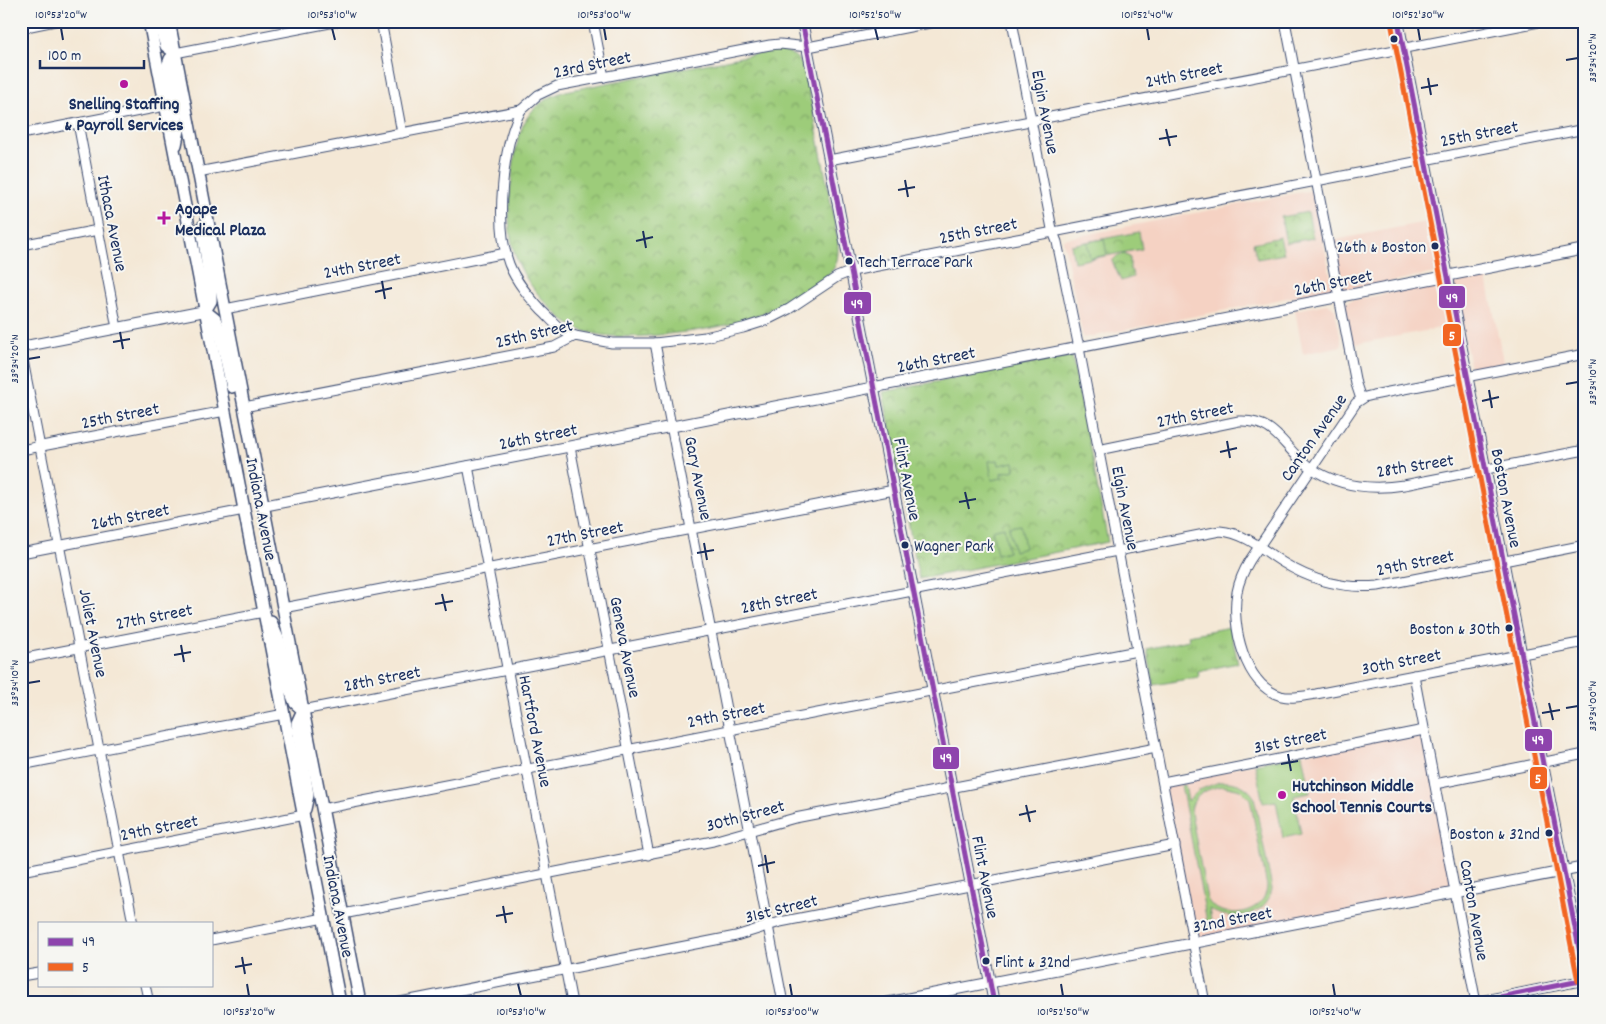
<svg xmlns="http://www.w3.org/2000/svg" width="1606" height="1024" font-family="Dekko,sans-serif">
  <defs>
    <pattern id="grass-tufts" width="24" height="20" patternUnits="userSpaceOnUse" patternTransform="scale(1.25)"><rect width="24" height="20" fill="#9dcc7a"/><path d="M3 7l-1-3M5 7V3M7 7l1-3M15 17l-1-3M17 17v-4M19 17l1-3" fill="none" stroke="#7fa667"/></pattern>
    <pattern id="park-crowns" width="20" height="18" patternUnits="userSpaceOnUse" patternTransform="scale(1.25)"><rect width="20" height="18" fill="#9dcc7a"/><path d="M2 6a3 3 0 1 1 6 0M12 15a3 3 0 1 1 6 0" fill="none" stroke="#7fa667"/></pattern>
    <pattern id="garden-dots" width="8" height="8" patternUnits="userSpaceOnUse" patternTransform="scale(1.25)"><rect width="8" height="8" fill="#9dcc7a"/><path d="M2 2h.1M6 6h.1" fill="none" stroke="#7fa667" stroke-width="1.8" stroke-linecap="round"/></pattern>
  </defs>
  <rect width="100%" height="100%" fill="#f6f6f2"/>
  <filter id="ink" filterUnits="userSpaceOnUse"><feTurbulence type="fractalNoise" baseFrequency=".02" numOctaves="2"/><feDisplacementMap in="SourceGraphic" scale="10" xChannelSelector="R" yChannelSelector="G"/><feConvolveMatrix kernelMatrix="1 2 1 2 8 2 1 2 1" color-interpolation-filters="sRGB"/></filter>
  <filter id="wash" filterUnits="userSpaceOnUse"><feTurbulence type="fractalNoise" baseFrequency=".0096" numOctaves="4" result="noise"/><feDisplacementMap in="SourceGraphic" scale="20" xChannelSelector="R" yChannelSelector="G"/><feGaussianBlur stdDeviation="1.12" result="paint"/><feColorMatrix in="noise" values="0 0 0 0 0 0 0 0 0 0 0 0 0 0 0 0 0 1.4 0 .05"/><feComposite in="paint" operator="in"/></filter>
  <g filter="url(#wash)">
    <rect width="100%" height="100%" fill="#f4e8d6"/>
    <g fill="#f5d2c3">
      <polygon points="1313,190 1333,289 1083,338 1063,239"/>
      <polygon points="1431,221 1440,269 1439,272 1343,291 1341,290 1330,241"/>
      <polygon points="1486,273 1504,366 1474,371 1471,370 1453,283 1457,279"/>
      <polygon points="1441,283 1443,284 1451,326 1351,345 1344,309 1346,304 1349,301"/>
      <polygon points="1326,304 1331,305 1335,309 1342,346 1303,354 1295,310"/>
      <polygon points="1424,730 1454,892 1193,943 1163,782"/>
    </g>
    <polygon fill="url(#grass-tufts)" stroke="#5c7e6c" points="1230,627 1238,663 1198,671 1199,677 1154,685 1147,649 1189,640 1188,635"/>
    <g fill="url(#park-crowns)" stroke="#5c7e6c">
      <path d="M777 50C791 52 799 57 805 70L838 240C838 252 839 263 831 272 826 277 818 281 813 286 778 311 737 325 694 331 658 335 616 342 581 330 567 325 558 315 548 305 506 263 505 225 513 169 518 130 524 104 566 91Z"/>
      <polygon points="1308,212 1313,238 1286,243 1281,217"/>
      <polygon points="1139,232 1142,249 1074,262 1071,245"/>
      <polygon points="1124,254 1130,257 1130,270 1132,271 1133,277 1121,281 1112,261 1117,256"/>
      <polygon points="1072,356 1108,542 919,579 883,392"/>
    </g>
    <polygon fill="url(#garden-dots)" stroke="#5c7e6c" points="1280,237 1284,254 1257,259 1253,243"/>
    <g fill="#9dcc7a" stroke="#5c7e6c" fill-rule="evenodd">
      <polygon points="1104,239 1107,255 1090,258 1087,242"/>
      <polygon points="998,460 999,465 1014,462 1015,470 1001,473 1002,478 992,480 989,461"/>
      <polygon points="1021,525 1025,548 1014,551 1009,527"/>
      <polygon points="1004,527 1008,551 997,554 992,530"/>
      <polygon points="1302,754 1310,793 1294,796 1301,834 1283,838 1276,801 1263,803 1255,764"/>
      <path d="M1219 782C1233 781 1246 784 1254 797L1272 889C1267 917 1230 923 1209 909L1212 926 1208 927 1181 785H1185L1188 801 1199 790ZM1223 786 1241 790 1250 799 1267 886C1267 914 1220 923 1207 899L1191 813C1191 795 1208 788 1223 786Z"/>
    </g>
  </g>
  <g filter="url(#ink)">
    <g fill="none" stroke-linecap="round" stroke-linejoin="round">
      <defs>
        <g id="minor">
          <polyline points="381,21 402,133"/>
          <polyline points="593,21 604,77"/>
          <polyline points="1012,21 1052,229 1057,242 1079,348 1205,1003"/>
          <polyline points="1285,21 1356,384 1361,399"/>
          <polyline points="21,28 55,21"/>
          <polyline points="175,53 340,21"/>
          <path d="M521 110C502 146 495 226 509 264 516 282 529 297 542 311 552 320 561 333 575 336"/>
          <polyline points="78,123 117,328"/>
          <polyline points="21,134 165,106"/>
          <polyline points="829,160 1544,21"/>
          <polyline points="198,172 521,110 538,95 557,86 770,45 780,44 808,47 940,21"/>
          <polyline points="21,245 98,230"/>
          <polyline points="225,309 506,253"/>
          <polyline points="655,343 783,1003"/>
          <polyline points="21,350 133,923"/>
          <path d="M1585 354 1373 395 1365 397 1356 403 1250 560C1244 570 1239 581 1237 592 1231 625 1244 685 1281 696 1292 699 1304 696 1316 694L1585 642"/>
          <polyline points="244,407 554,347 575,336 612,343 655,343 705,337 743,328 765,321 789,309 837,277 852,271 1585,129"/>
          <polyline points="570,447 649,855"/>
          <polyline points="21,450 225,411"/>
          <path d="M1098 450 1239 421C1278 419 1283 450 1311 468 1339 487 1372 490 1404 485L1585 450"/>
          <polyline points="468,466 572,1003"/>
          <polyline points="21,553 244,510"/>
          <polyline points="283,608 894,490"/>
          <polyline points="21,659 264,612"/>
          <polyline points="1414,675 1476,1003"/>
          <path d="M303 710 1220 531C1245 533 1262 549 1282 562 1312 581 1342 589 1378 586L1585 545"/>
          <polyline points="21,765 284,714"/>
          <polyline points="1163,782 1424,730"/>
          <polyline points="1435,784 1585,754"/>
          <polyline points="322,809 1137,651"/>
          <polyline points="21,871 304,815"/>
          <polyline points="343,914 713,841 795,818 1156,748"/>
          <polyline points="211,940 324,918"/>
          <polyline points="21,976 39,973"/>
          <polyline points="145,985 149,1003"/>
          <polyline points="395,1003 736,936 780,922 1175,845"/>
          <polyline points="1470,1003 1585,980"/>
        </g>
        <g id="tertiary">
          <polyline points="802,21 994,1003"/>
          <polyline points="1398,21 1585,980"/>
          <polyline points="21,347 205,311"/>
          <polyline points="263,506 1585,249"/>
          <polyline points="885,1003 1585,867"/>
        </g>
        <g id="secondary">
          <polyline points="149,21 340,1003"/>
          <polyline points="158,21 166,46 175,53"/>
          <polyline points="169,21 360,1003"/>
          <polyline points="175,53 170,59 168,64 179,130 176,145"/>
          <polyline points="202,227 211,291 211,301 205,311 215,319 220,332 232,387"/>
          <polyline points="271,622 279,641 289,688 295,703 303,710 297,723 308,795 305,809"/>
        </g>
      </defs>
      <use href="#minor" stroke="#3c4b70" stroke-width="11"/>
      <use href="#tertiary" stroke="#3c4b70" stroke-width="12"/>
      <use href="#secondary" stroke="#3c4b70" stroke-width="14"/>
      <use href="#minor" stroke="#fff" stroke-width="9"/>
      <use href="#tertiary" stroke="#fff" stroke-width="10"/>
      <use href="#secondary" stroke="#fff" stroke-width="11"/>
      <defs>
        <g id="bus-1">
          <polyline points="802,21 994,1003"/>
          <polyline points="1398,21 1585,979"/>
          <polyline points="1470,1003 1585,980"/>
        </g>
        <polyline id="bus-2" points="1391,22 1578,981"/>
      </defs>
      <use href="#bus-1" stroke="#f6f6f2" stroke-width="9"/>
      <use href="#bus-2" stroke="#f6f6f2" stroke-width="9"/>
      <use href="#bus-1" stroke="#8e44ad" stroke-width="5"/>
      <use href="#bus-2" stroke="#f26522" stroke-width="5"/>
    </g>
  </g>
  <path fill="none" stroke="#1b2f5e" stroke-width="2" d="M61 28 63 40M332 28 335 40M604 28 606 40M875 28 878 40M1147 28 1149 40M1418 28 1420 40M1566 60 1578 58M1428 78 1431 95M1421 88 1438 85M1166 129 1170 146M1159 139 1177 136M905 180 908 197M898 190 915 187M643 231 646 248M636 241 653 237M382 281 385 299M375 292 392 288M120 332 123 349M113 342 130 339M28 359 40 357M1566 384 1578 382M1489 390 1492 408M1482 401 1499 397M1227 441 1230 458M1220 452 1237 448M965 492 969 509M959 502 976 499M704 543 707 560M697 553 714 550M442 594 446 611M435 604 453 601M181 645 184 662M174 655 191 652M28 683 40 681M1549 703 1553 720M1566 708 1578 706M1542 713 1560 710M1288 754 1291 771M1281 764 1298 761M1026 805 1030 822M1019 815 1036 811M765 855 768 873M758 866 775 862M503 906 506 923M496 916 513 913M242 957 245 974M235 967 252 964M247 984 249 996M518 984 521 996M790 984 792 996M1061 984 1063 996M1333 984 1335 996"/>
  <g fill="#1b2f5e" stroke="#f6f6f2" stroke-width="2">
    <circle cx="1394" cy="39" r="4.5"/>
    <circle cx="1435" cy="246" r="4.5"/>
    <circle cx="849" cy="261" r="4.5"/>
    <circle cx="905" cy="545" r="4.5"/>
    <circle cx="1509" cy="628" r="4.5"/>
    <circle cx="1549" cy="833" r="4.5"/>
    <circle cx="986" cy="961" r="4.5"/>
  </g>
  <g fill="#b5179e" stroke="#f6f6f2" stroke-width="2">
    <circle cx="124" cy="84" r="5"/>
    <path d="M161.5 210.5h5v5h5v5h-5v5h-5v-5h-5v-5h5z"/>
    <circle cx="1282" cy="795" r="5"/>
  </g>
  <g text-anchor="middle" stroke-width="4" stroke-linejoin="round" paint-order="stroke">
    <g font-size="17" fill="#1b2f5e" stroke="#f6f6f2" text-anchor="end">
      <text x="1426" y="252">26th &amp; Boston</text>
      <text x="858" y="267" text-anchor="start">Tech Terrace Park</text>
      <text x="914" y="551" text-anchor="start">Wagner Park</text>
      <text x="1500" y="634">Boston &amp; 30th</text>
      <text x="1540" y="839">Boston &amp; 32nd</text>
      <text x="995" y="967" text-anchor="start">Flint &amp; 32nd</text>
    </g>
    <g font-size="18" fill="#1b2f5e" stroke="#f6f6f2">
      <text transform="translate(592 64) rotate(-12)" y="6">23rd Street</text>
      <text transform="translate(1184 74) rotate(-11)" y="6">24th Street</text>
      <text transform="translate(1046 112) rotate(79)" y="6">Elgin Avenue</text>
      <text transform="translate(1479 133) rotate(-11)" y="6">25th Street</text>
      <text transform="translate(113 223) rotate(79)" y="6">Ithaca Avenue</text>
      <text transform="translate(978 230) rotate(-11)" y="6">25th Street</text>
      <text transform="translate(362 265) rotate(-11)" y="6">24th Street</text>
      <text transform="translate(1333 282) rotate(-11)" y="6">26th Street</text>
      <text transform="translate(534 333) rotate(-13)" y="6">25th Street</text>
      <text transform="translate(936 359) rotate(-11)" y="6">26th Street</text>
      <text transform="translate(1195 414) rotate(-11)" y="6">27th Street</text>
      <text transform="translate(120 415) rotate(-11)" y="6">25th Street</text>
      <text transform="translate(538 436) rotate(-11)" y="6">26th Street</text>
      <text transform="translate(1313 437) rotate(-55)" y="6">Canton Avenue</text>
      <text transform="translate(1415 465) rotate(-9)" y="6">28th Street</text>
      <text transform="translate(699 478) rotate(79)" y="6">Gary Avenue</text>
      <text transform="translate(908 479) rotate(79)" y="6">Flint Avenue</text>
      <text transform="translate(1507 498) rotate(79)" y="6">Boston Avenue</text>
      <text transform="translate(1126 508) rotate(79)" y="6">Elgin Avenue</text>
      <text transform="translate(262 509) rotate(79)" y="6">Indiana Avenue</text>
      <text transform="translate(130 516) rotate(-11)" y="6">26th Street</text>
      <text transform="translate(585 533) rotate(-11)" y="6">27th Street</text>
      <text transform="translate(1415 562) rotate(-11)" y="6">29th Street</text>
      <text transform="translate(779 600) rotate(-11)" y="6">28th Street</text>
      <text transform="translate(154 616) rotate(-11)" y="6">27th Street</text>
      <text transform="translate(94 633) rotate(79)" y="6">Joliet Avenue</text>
      <text transform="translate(626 647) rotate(79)" y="6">Geneva Avenue</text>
      <text transform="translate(1401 661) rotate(-11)" y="6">30th Street</text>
      <text transform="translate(382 678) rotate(-11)" y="6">28th Street</text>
      <text transform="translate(726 714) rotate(-11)" y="6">29th Street</text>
      <text transform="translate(536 731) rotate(79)" y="6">Hartford Avenue</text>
      <text transform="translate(1290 740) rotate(-11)" y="6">31st Street</text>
      <text transform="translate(745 815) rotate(-15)" y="6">30th Street</text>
      <text transform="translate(159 827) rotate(-11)" y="6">29th Street</text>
      <text transform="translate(986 877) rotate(79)" y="6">Flint Avenue</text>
      <text transform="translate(339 906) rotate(79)" y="6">Indiana Avenue</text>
      <text transform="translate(781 908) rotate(-14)" y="6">31st Street</text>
      <text transform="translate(1475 910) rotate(80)" y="6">Canton Avenue</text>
      <text transform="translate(1232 919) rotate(-11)" y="6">32nd Street</text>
    </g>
    <g font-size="18" font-weight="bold" fill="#1b2f5e" stroke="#f6f6f2" text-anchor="start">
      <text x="124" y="109" text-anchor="middle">Snelling Staffing<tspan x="124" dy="21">&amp; Payroll Services</tspan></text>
      <text x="175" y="214">Agape<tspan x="175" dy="21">Medical Plaza</tspan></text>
      <text x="1292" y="791">Hutchinson Middle<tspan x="1292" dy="21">School Tennis Courts</tspan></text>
    </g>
  </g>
  <g stroke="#f6f6f2" stroke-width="2">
    <rect x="1438" y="285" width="28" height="24" rx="5" fill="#8e44ad"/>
    <rect x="843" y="291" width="29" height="24" rx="5" fill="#8e44ad"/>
    <rect x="1442" y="323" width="20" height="24" rx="5" fill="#f26522"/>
    <rect x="1524" y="728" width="29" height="24" rx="5" fill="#8e44ad"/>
    <rect x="932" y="746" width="28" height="24" rx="5" fill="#8e44ad"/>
    <rect x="1529" y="766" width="19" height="24" rx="5" fill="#f26522"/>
  </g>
  <g font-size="14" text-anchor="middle" font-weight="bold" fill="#fff">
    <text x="1452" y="302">49</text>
    <text x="857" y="308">49</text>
    <text x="1452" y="340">5</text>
    <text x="1538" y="744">49</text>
    <text x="946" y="762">49</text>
    <text x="1538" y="783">5</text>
  </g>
  <rect width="1606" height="1024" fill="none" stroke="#f6f6f2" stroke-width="55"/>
  <rect x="38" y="922" width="175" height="65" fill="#f6f6f2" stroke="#9ea6b7"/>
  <rect x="48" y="938" width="25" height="8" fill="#8e44ad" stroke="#9ea6b7"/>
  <text x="82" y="946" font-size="15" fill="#1b2f5e">49</text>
  <rect x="48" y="963" width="25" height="8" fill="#f26522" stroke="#9ea6b7"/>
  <text x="82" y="972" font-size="15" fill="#1b2f5e">5</text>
  <path d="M40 60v8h104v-8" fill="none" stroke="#1b2f5e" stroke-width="2.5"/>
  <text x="48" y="60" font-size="15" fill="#1b2f5e" stroke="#f6f6f2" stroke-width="4" paint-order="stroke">100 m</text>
  <rect x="28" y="28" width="1550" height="968" fill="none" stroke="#1b2f5e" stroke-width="2"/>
  <g font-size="12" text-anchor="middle" fill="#1b2f5e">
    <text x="61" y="18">101°53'20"W</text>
    <text x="332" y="18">101°53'10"W</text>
    <text x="604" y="18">101°53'00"W</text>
    <text x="875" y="18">101°52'50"W</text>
    <text x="1147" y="18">101°52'40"W</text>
    <text x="1418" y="18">101°52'30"W</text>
    <text transform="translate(1592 58) rotate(-90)" y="4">33°34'20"N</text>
    <text transform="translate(14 359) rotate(-90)" y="4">33°34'20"N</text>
    <text transform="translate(1592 382) rotate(-90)" y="4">33°34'10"N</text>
    <text transform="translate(14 683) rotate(-90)" y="4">33°34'10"N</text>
    <text transform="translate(1592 706) rotate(-90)" y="4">33°34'00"N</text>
    <text x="249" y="1015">101°53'20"W</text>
    <text x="521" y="1015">101°53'10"W</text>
    <text x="792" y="1015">101°53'00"W</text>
    <text x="1063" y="1015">101°52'50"W</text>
    <text x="1335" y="1015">101°52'40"W</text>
  </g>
</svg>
